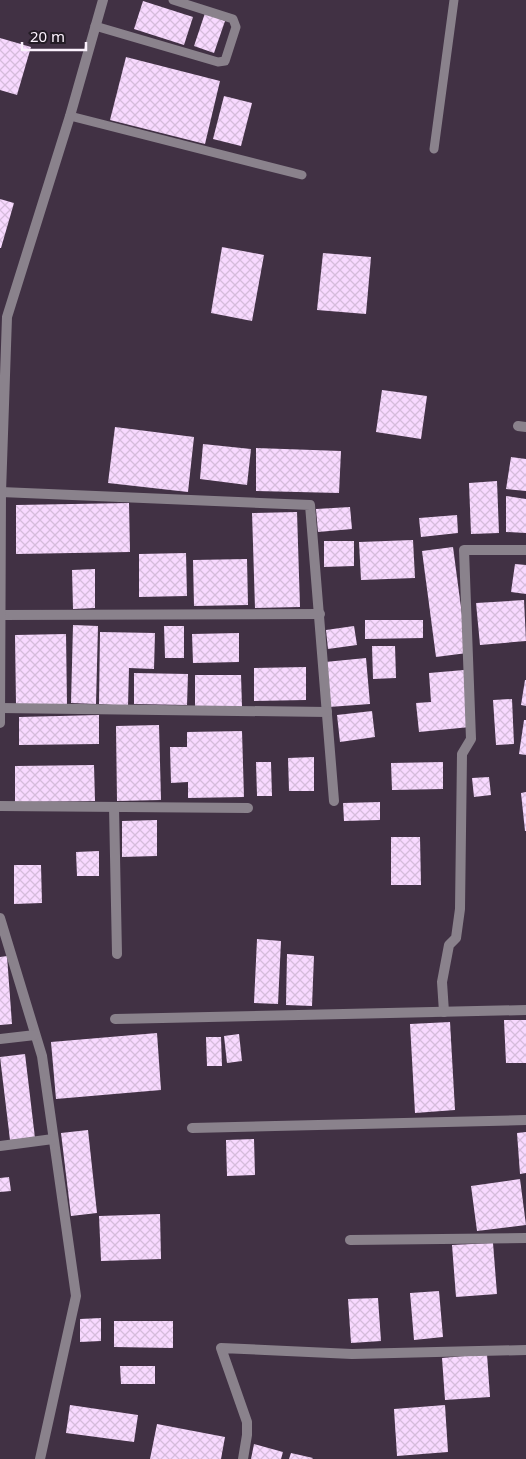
<svg xmlns="http://www.w3.org/2000/svg" width="526" height="1459" font-family="'Noto Sans',sans-serif">
  <defs>
    <pattern id="building-cross-hatch" width="8" height="8" patternUnits="userSpaceOnUse" patternTransform="scale(1.25)"><rect width="8" height="8" fill="#f8d9ff"/><path d="M0 0l8 8M0 8l8-8" fill="none" stroke="#d5bcdb"/></pattern>
  </defs>
  <rect width="100%" height="100%" fill="#413144"/>
  <g fill="url(#building-cross-hatch)">
    <polygon points="143,1 193,17 184,45 134,29"/>
    <polygon points="205,13 225,21 214,53 194,46"/>
    <polygon points="0,38 31,47 17,95 0,90"/>
    <polygon points="126,57 220,81 205,144 110,120"/>
    <polygon points="224,96 252,103 241,146 213,139"/>
    <polygon points="0,199 14,203 1,248 0,248"/>
    <polygon points="222,247 264,255 252,321 211,313"/>
    <polygon points="323,253 371,257 366,314 317,310"/>
    <polygon points="382,390 427,396 421,439 376,432"/>
    <polygon points="115,427 194,437 188,492 108,483"/>
    <polygon points="203,444 251,449 247,485 200,479"/>
    <polygon points="256,448 341,451 339,493 256,491"/>
    <polygon points="511,457 526,459 526,491 506,489"/>
    <polygon points="497,481 499,533 471,534 469,483"/>
    <polygon points="506,496 526,499 526,533 506,532"/>
    <polygon points="129,503 130,552 16,554 16,505"/>
    <polygon points="350,507 352,529 318,532 316,509"/>
    <polygon points="297,512 300,607 255,608 252,513"/>
    <polygon points="457,515 458,533 421,537 419,518"/>
    <polygon points="413,540 415,578 361,580 359,542"/>
    <polygon points="324,541 354,541 354,566 324,567"/>
    <polygon points="453,547 467,653 436,657 422,551"/>
    <polygon points="186,553 187,596 139,597 139,554"/>
    <polygon points="247,559 248,605 194,606 193,560"/>
    <polygon points="515,564 526,565 526,594 511,592"/>
    <polygon points="95,569 95,608 73,609 72,570"/>
    <polygon points="524,600 526,641 480,645 476,603"/>
    <polygon points="365,620 423,620 423,638 365,639"/>
    <polygon points="73,625 98,626 96,704 71,703"/>
    <polygon points="164,626 184,626 184,658 165,658"/>
    <polygon points="354,626 357,645 328,649 326,630"/>
    <polygon points="100,632 155,633 154,669 129,668 128,706 99,704"/>
    <polygon points="239,633 239,662 193,663 192,634"/>
    <polygon points="66,634 67,704 16,705 15,635"/>
    <polygon points="372,646 395,646 396,678 373,679"/>
    <polygon points="366,658 370,704 329,707 325,662"/>
    <polygon points="306,667 306,700 254,701 254,668"/>
    <polygon points="464,670 470,727 419,732 416,703 431,702 429,673"/>
    <polygon points="134,673 188,674 187,705 134,704"/>
    <polygon points="195,675 241,675 242,707 195,708"/>
    <polygon points="525,680 526,680 526,706 521,705"/>
    <polygon points="512,699 514,744 496,745 493,700"/>
    <polygon points="372,711 375,737 340,742 337,715"/>
    <polygon points="99,715 99,744 19,745 19,717"/>
    <polygon points="524,720 526,720 526,755 519,754"/>
    <polygon points="159,725 161,800 117,801 116,726"/>
    <polygon points="242,731 244,797 188,798 188,782 171,783 170,747 187,747 187,732"/>
    <polygon points="314,757 314,791 289,791 288,758"/>
    <polygon points="256,762 271,762 272,796 257,796"/>
    <polygon points="443,762 443,789 392,790 391,763"/>
    <polygon points="94,765 95,801 15,802 15,766"/>
    <polygon points="489,777 491,795 474,797 472,778"/>
    <polygon points="526,792 526,831 525,831 521,793"/>
    <polygon points="380,802 380,820 344,821 343,803"/>
    <polygon points="157,820 157,856 122,857 122,821"/>
    <polygon points="391,837 420,837 421,885 391,885"/>
    <polygon points="99,851 99,876 77,876 76,852"/>
    <polygon points="14,865 41,865 42,903 14,904"/>
    <polygon points="257,939 281,941 278,1004 254,1003"/>
    <polygon points="287,954 314,956 312,1006 286,1005"/>
    <polygon points="7,956 12,1024 0,1025 0,957"/>
    <polygon points="504,1020 526,1020 526,1063 506,1063"/>
    <polygon points="450,1022 455,1110 415,1113 410,1024"/>
    <polygon points="157,1033 161,1090 56,1099 51,1042"/>
    <polygon points="239,1034 242,1061 227,1063 224,1036"/>
    <polygon points="206,1037 221,1037 222,1066 207,1066"/>
    <polygon points="25,1054 35,1138 10,1140 0,1057"/>
    <polygon points="88,1130 97,1213 71,1216 61,1133"/>
    <polygon points="526,1132 526,1173 520,1174 517,1133"/>
    <polygon points="254,1139 255,1175 227,1176 226,1140"/>
    <polygon points="9,1177 11,1191 0,1192 0,1178"/>
    <polygon points="520,1179 526,1225 477,1231 471,1186"/>
    <polygon points="160,1214 161,1259 101,1261 99,1216"/>
    <polygon points="493,1243 497,1294 456,1297 452,1245"/>
    <polygon points="439,1291 443,1337 414,1340 410,1293"/>
    <polygon points="378,1298 381,1341 351,1343 348,1299"/>
    <polygon points="101,1318 101,1341 80,1342 80,1319"/>
    <polygon points="114,1321 173,1321 173,1348 114,1347"/>
    <polygon points="487,1354 490,1397 445,1400 442,1358"/>
    <polygon points="120,1366 155,1366 155,1384 121,1384"/>
    <polygon points="70,1405 138,1415 134,1442 66,1433"/>
    <polygon points="445,1405 448,1452 397,1456 394,1409"/>
    <polygon points="157,1424 225,1437 221,1459 150,1459"/>
    <polygon points="254,1444 283,1452 281,1459 251,1459"/>
    <polygon points="291,1453 313,1458 312,1459 289,1459"/>
  </g>
  <g fill="none" stroke-linecap="round" stroke-linejoin="round">
    <g stroke="#8a828c" stroke-width="9">
      <polyline points="95,26 218,62 225,61 236,27 233,19 173,0"/>
      <polyline points="70,116 302,175"/>
      <polyline points="434,149 454,0"/>
    </g>
    <g stroke="#8a828c" stroke-width="10">
      <polyline points="518,426 526,427"/>
      <polyline points="1,492 310,505 334,801"/>
      <polyline points="0,615 320,614"/>
      <polyline points="1,708 327,712"/>
      <polyline points="0,723 1,492 7,317 70,116 103,0"/>
      <polyline points="0,806 248,808"/>
      <polyline points="114,807 117,954"/>
      <polyline points="0,918 42,1056 76,1296 40,1459"/>
      <polyline points="444,1012 442,982 449,945 456,938 460,909 462,754 471,739 464,550 526,550"/>
      <polyline points="115,1019 526,1010"/>
      <polyline points="0,1039 35,1035"/>
      <polyline points="192,1128 526,1120"/>
      <polyline points="0,1146 53,1139"/>
      <polyline points="350,1240 526,1238"/>
      <polyline points="243,1459 247,1435 247,1422 221,1348 352,1354 526,1350"/>
    </g>
  </g>
  <path d="M22 42v8h64v-8" fill="none" stroke="#fbf1fd" stroke-width="2.5"/>
  <text x="30" y="42" font-size="15" fill="#fbf1fd" stroke="#231c25" stroke-width="4" paint-order="stroke">20 m</text>
</svg>
